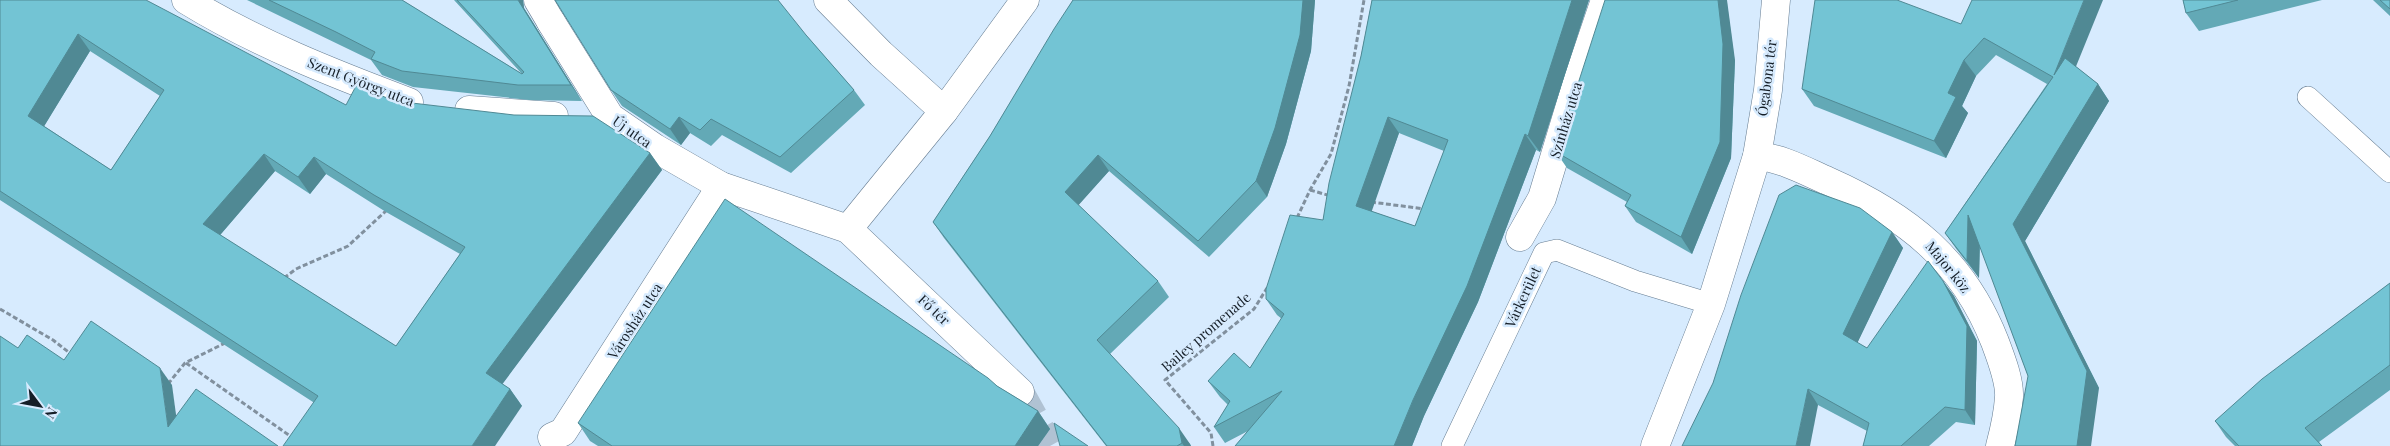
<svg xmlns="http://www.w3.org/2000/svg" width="2390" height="446" font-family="'Playfair Display',serif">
  <rect width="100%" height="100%" fill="#d7ebfe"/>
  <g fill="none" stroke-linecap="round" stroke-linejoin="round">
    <polyline stroke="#b0c2d3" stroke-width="28" stroke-dasharray="28 14" stroke-linecap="butt" points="1020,392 1050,446"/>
    <defs>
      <g id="service">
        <polyline points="2308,97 2390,172"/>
        <polyline points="1452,446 1544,253 1557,250 1635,281 1711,304"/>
      </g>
      <g id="pedestrian">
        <polyline points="828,0 881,54 944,111 848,229 1020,392"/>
        <polyline points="551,22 610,117 655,148 721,186 848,229"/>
        <polyline points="469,110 554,116"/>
        <polyline points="944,111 1025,0"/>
        <polyline points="1520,237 1542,198 1578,79 1605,0"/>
        <polyline points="552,437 563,432 721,186"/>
      </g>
      <g id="minor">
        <path d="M186 0C256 43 332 73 409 102"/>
        <polyline points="538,0 551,22"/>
        <path d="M1757 156C1782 158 1805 171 1828 181 1907 216 1963 260 1995 342 2001 358 2010 381 2009 397 2008 413 2004 431 2000 446"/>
      </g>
      <polyline id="tertiary" points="1655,446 1711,304 1757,156 1768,90 1776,0"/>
    </defs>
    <use href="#service" stroke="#667d92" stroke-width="22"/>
    <use href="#pedestrian" stroke="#667d92" stroke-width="29"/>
    <use href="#minor" stroke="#667d92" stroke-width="29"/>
    <use href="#tertiary" stroke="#667d92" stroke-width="29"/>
    <g stroke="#81909e" stroke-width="3" stroke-dasharray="5 2.5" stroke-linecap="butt">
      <polyline points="1310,190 1331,196"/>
      <polyline points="1371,202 1425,209"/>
      <polyline points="1297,218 1310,190 1331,154 1349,86 1364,0"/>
      <polyline points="284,278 296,269 348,246 388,209"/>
      <polyline points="0,309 53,340 71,354"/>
      <polyline points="186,363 293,438"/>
      <polyline points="168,384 185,363 227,342"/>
      <polyline points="1213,446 1211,433 1165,380 1254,309 1267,288"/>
    </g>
    <use href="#service" stroke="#fff" stroke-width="21"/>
    <use href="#pedestrian" stroke="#fff" stroke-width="28"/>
    <use href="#minor" stroke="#fff" stroke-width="28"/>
    <use href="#tertiary" stroke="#fff" stroke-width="28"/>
  </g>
  <g fill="#63a9b6" fill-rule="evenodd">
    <path d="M0 0 346 105 395 101 650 153 662 170 502 384 510 389 522 406 313 402 0 200ZM90 51 160 96 111 170 44 126ZM275 171 310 194 326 174 386 212 460 254 396 346 220 235Z"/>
    <polygon points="247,0 402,0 522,74 454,0 523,0 524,8 582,101 529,100 413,87 382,75 371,60"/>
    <polygon points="1073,0 1315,0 1311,51 1286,144 1267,197 1209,257 1109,171 1078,205 1158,281 1169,297 1110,354 1190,444 1191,446 1106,446 944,238 933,222 990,136"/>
    <path d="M1372 0H1589L1540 152 1536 150 1478 302 1424 416 1412 446H1235L1248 431 1225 443 1214 427 1228 405 1220 397 1208 381 1250 368 1282 319 1277 315 1266 299 1323 220 1361 56ZM1399 133 1444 151 1415 226 1371 211Z"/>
    <polygon points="2183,0 2322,0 2199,31 2186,13"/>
    <polygon points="2373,0 2390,0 2390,16"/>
    <polygon points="1961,24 2076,67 2098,84 2109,101 2025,241 2099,388 2028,376 1980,246 1979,278 1957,250 1945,233 2047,84 1996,55 1976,76 1962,106 1968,113 1946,158 1814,106 1802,89"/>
    <polygon points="806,35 854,90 865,105 791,173 722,135 711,146 690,133 681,145 622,106 611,90"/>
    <polygon points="1735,60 1731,158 1692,254 1636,222 1625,206 1627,202 1567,168 1556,152"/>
    <polygon points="1892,232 1903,248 1857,343 1867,348 1943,281 1954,296 1977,341 1975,425 1956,422 1929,446 1863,446 1867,431 1818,405 1713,383"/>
    <polygon points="2390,283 2390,390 2319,442 2322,446 2235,446 2226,437 2215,421"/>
    <polygon points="997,386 1038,411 1050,429 1038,446 598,446 590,441 578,423"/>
  </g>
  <g fill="#508994">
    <polygon points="518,0 523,0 524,8 582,101 571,85"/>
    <polygon points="1303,0 1315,0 1311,51 1286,144 1267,197 1256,181"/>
    <polygon points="1572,0 1589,0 1540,152 1528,136"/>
    <polygon points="1718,0 1727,0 1735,60 1731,158 1692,254 1681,237"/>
    <polygon points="2084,0 2103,0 2066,91 2054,75"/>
    <polygon points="78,34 90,51 40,133 28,116"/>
    <polygon points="1964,60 1976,76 1962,106 1968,113 1946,158 1934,141 1948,93"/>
    <polygon points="2098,84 2109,101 2025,241 2099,388 2091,446 2077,446 2013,224"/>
    <polygon points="679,117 690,133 681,145 670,129"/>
    <polygon points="1388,117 1399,133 1368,222 1356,206"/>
    <polygon points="1525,134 1536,150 1478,302 1424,416 1412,446 1394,446"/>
    <polygon points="650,153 662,170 498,390 486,373"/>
    <polygon points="264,154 275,171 215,241 203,224"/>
    <polygon points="1098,155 1109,171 1076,208 1065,192"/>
    <polygon points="314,157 326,174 310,194 298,177"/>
    <polygon points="1968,215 1980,232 1979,278 1967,261"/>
    <polygon points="1892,232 1903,248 1854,350 1843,334"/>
    <polygon points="1943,281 1954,296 1977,341 1975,425 1965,410"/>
    <polygon points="160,368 172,385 180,444 168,427"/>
    <polygon points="510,389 522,406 495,446 472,446"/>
    <polygon points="1808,389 1818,405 1810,446 1796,446"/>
    <polygon points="1038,411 1050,429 1038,446 1015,446"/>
    <polygon points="1179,428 1190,444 1191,446 1184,446 1182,443"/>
  </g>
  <g fill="#73c4d4" stroke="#508994" fill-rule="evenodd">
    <path d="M0 0H146L346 105 356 86 395 101 514 115 593 116 650 153 486 373 510 389 472 446H283L318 396 0 191ZM78 34 164 90 111 170 28 116ZM264 154 298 177 314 157 374 195 465 247 396 346 203 224Z"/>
    <polygon points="269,0 402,0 522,74 524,72 457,0 518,0 571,85 518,85 402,71 371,59 375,52 336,32"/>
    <polygon points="555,0 778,0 806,35 854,90 780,157 711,119 700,130 679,117 670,129 611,90"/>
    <polygon points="1073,0 1303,0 1300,35 1275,128 1256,181 1198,241 1098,155 1065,192 1158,281 1097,340 1179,428 1182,443 1177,446 1107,446 933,222 990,136 1054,29"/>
    <path d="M1372 0H1572L1528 136 1525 134 1467 286 1413 400 1394 446H1235L1282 391 1214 427 1230 401 1208 381 1234 353 1250 368 1284 314 1266 299V289L1290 215 1323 220 1329 183 1361 56ZM1388 117 1448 140 1415 226 1356 206Z"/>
    <polygon points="1605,0 1718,0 1723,44 1720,142 1681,237 1625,206 1631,195 1556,152"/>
    <polygon points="1815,0 1897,0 1961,24 1972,0 2084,0 2054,75 2065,58 2098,84 2013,224 2087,371 2077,446 2015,446 2028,376 1968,215 1967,261 1945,233 2053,77 1984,38 1964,60 1948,93 1956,97 1934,141 1802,89"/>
    <polygon points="2183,0 2238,0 2186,13"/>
    <polygon points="2380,0 2390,0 2390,9"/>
    <polygon points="1796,185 1860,208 1892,232 1843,334 1867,348 1928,261 1943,281 1967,326 1965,410 1945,407 1901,446 1863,446 1869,423 1808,389 1796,446 1682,446 1713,383 1741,295 1779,195"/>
    <polygon points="725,199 988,378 997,386 1038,411 1015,446 612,446 578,423"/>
    <polygon points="2390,283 2390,365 2305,428 2322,446 2239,446 2215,421 2262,379"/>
    <polygon points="91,321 160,368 168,427 196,389 278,446 0,446 0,336 18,348 27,335 64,360"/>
    <polygon points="1054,423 1088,446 1060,446"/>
  </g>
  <g text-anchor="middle" stroke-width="5" stroke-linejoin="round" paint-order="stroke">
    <g font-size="14" fill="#151e27" stroke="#d7ebfe">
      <text transform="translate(1767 78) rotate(-83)" y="5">Ógabona tér</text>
      <text transform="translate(361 82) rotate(21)" y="5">Szent György utca</text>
      <text transform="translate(1566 120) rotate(-73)" y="5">Színház utca</text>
      <text transform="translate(632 132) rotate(35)" y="5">Új utca</text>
      <text transform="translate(1948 267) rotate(51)" y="5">Major köz</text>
      <text transform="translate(1523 297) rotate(-65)" y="5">Várkerület</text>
      <text transform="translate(934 310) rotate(43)" y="5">Fő tér</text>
      <text transform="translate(635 321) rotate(-57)" y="5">Városház utca</text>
      <text transform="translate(1206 332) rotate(-41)" y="5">Bailey promenade</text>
    </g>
  </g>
  <g transform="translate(40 406) rotate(122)" stroke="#d7ebfe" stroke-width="4" paint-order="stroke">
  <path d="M0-4L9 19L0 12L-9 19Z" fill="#151e27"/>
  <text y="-8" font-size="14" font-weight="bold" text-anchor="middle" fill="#151e27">N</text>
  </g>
</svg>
